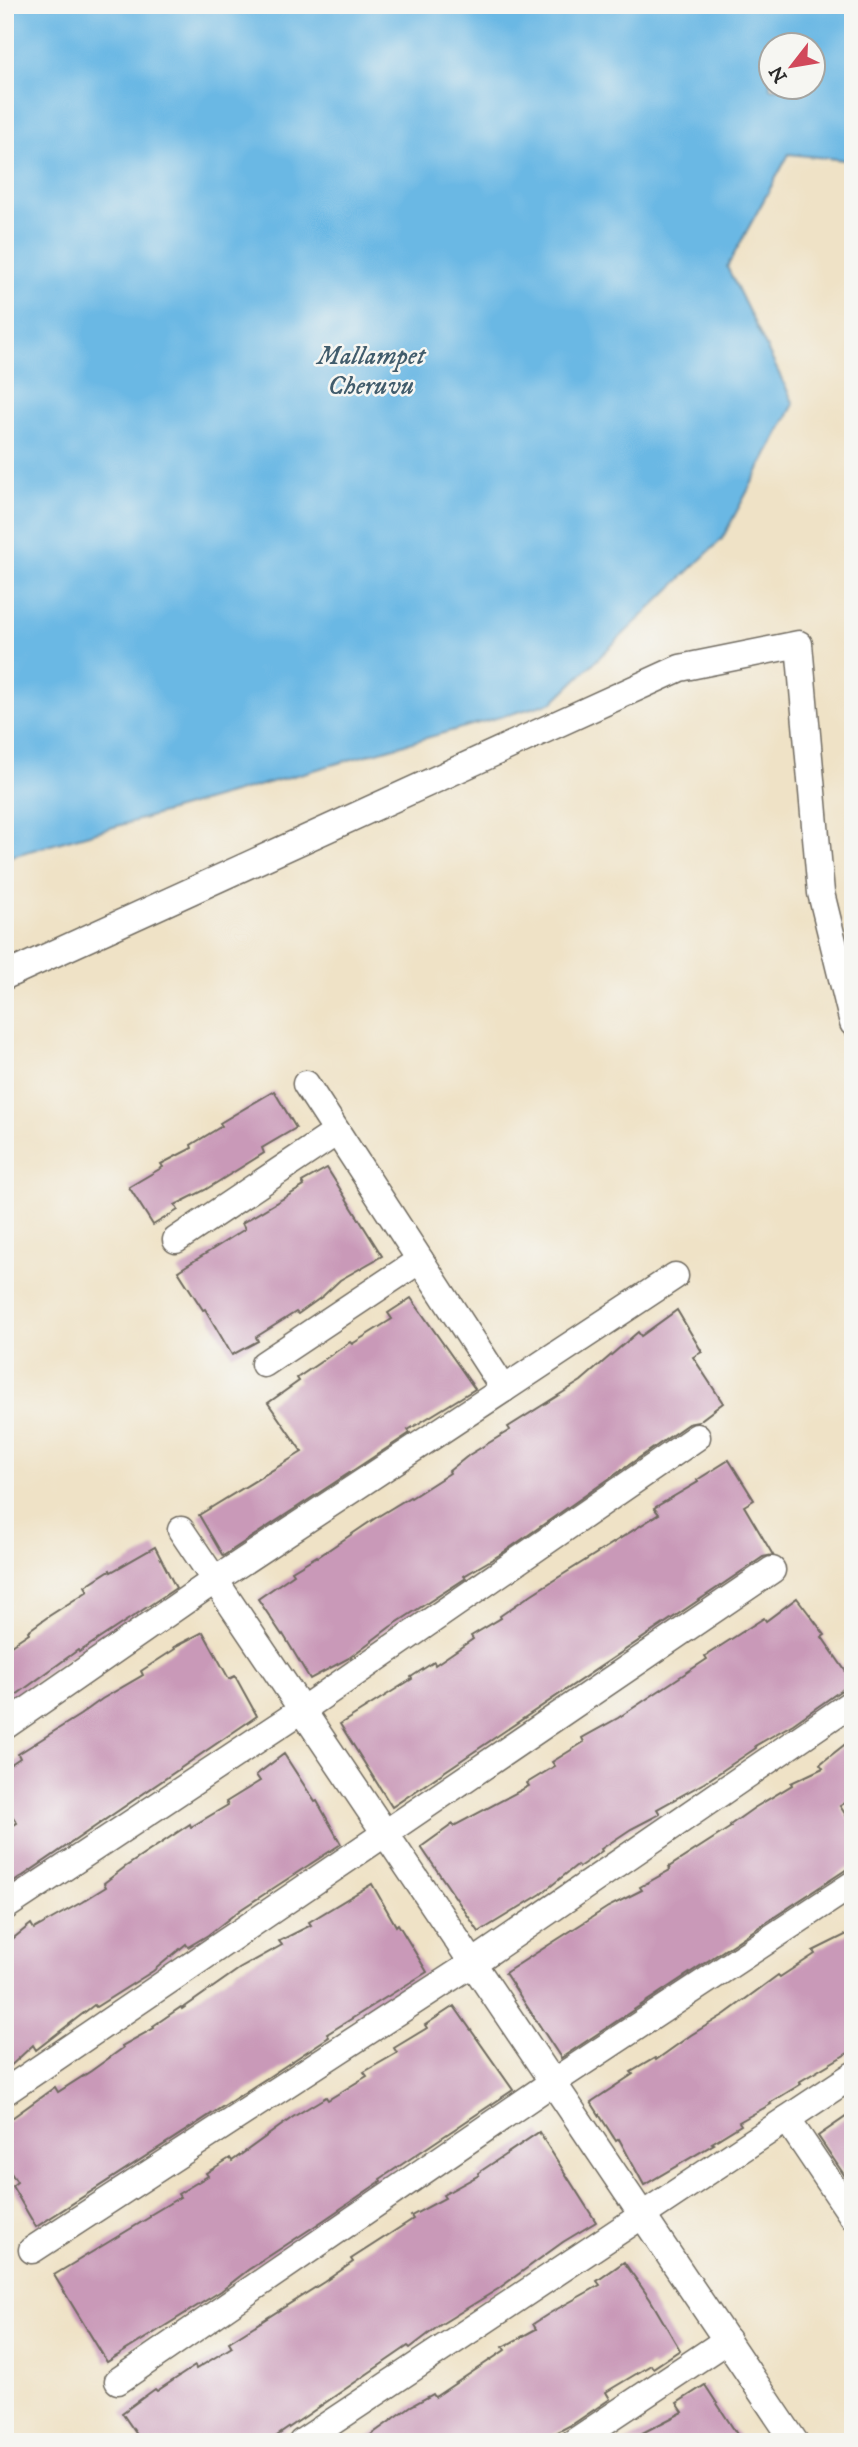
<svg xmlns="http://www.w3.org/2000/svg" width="858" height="2447" font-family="'IM FELL DW Pica',serif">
  <rect width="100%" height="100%" fill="#f6f6f2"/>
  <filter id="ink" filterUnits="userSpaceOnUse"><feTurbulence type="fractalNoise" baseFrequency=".0143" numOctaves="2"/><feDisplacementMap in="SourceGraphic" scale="14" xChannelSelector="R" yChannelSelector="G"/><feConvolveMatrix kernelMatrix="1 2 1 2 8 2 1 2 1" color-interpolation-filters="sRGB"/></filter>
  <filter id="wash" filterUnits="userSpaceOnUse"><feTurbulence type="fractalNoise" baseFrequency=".00686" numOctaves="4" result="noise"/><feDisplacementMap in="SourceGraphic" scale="28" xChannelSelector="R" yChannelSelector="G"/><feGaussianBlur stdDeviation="1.57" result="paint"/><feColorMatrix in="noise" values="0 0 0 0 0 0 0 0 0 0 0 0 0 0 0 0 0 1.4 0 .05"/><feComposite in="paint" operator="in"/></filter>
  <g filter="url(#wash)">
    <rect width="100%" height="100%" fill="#efe2c6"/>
    <path fill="#6ab8e4" stroke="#4a7288" stroke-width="2" fill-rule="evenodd" d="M5 5H853V161L789 154 727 267 794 404 722 539 553 702 5 858ZM770 46H812V88H770Z"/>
    <g id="blocks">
      <g fill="#c999b8">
        <polygon points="274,1091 296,1128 262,1148 264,1153 205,1190 175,1205 178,1210 153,1225 129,1187 163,1167 161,1164 192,1148 191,1145 222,1126 220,1123"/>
        <polygon points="327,1168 382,1256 340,1280 323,1296 298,1314 296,1312 256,1337 258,1341 232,1355 205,1309 203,1310 178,1271 245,1229 242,1223 304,1186 302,1182"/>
        <polygon points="411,1298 475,1389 408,1430 410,1433 223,1556 199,1515 302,1452 268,1403 299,1381 297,1378 350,1342 352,1344 392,1319 388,1313"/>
        <polygon points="677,1310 702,1352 693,1357 723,1403 698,1422 688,1424 501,1554 464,1576 466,1578 390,1627 349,1658 310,1679 283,1634 282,1635 258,1599 294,1574 292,1571 317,1556 318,1557 377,1517 410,1497 411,1498 450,1473 449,1471 469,1455 510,1430 508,1427 581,1381 638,1332 641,1336"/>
        <polygon points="729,1460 754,1500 744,1506 773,1555 763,1557 392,1807 340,1724 412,1679 411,1677 434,1662 435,1665 473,1639 471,1636 501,1618 500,1616 532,1594 659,1514 654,1508 698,1482 697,1480"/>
        <polygon points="155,1547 176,1588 79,1652 78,1650 5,1703 5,1649 29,1633 28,1631 49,1616 88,1591 85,1586 110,1570 111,1572"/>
        <polygon points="797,1598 825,1635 822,1637 853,1682 793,1724 755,1746 756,1748 704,1783 657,1809 660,1814 631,1829 601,1849 602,1851 579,1867 577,1865 541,1894 479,1932 421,1847 453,1824 454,1826 529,1786 527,1783 555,1766 552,1762 584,1742 582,1738 618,1718 707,1659 705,1656 764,1618 766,1621"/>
        <polygon points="203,1632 229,1679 235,1676 257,1716 5,1888 5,1831 17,1823 5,1805 5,1768 20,1758 18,1754 80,1715 102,1699 143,1675 141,1671 175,1649 174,1647"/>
        <polygon points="853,1738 853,1798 840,1806 853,1826 853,1865 561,2058 505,1973 608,1907 642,1890 640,1887 670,1870 669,1867 731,1827 730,1825 754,1808 792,1785 791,1783 823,1768 820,1764"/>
        <polygon points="284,1754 315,1802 317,1801 341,1844 240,1910 208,1935 188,1947 186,1944 153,1971 96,2007 94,2005 36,2050 33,2045 5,2071 5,1945 31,1924 34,1929 82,1902 106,1887 104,1883 125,1867 190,1824 191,1827 228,1805 226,1802 260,1781 256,1775"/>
        <polygon points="372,1884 396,1926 398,1924 427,1972 327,2034 329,2037 267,2078 36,2227 12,2186 17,2182 5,2164 5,2123 55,2087 58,2092 91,2071 123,2048 122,2046 154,2028 153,2026 181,2007 182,2009 239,1969 282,1945 279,1941 311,1925 309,1922"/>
        <polygon points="853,1931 853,2050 799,2082 801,2084 770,2103 771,2104 739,2122 741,2125 712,2143 714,2144 644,2185 619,2139 616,2141 591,2102 633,2074 631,2072 655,2058 656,2060 691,2035 725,2014 778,1975 780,1977 815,1954 813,1951"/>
        <polygon points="454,2006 513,2090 380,2179 381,2181 324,2220 248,2270 221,2291 107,2362 54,2275 150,2217 150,2215 180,2197 178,2194 208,2176 206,2173 230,2158 232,2161 293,2117 326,2097 328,2100 367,2076 364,2072 397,2053 394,2048 427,2028 425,2025"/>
        <polygon points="853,2112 853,2188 818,2136"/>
        <polygon points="539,2132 596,2222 563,2242 498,2289 440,2325 410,2348 408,2346 268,2442 142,2442 122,2413 155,2389 157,2391 195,2366 196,2369 232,2347 229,2342 324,2282 353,2262 351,2259 413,2219 411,2216 445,2198 443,2195 479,2175 478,2173"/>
        <polygon points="624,2262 650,2299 680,2350 653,2368 651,2365 606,2392 610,2399 573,2424 539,2442 361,2442 411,2406 433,2394 435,2397 505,2350 503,2347 536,2329 533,2324 550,2313 600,2285 597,2281"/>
        <polygon points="705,2385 742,2442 625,2442 683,2412 677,2403"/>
      </g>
    </g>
  </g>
  <g filter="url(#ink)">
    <use href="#blocks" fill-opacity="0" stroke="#706b61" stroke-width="2"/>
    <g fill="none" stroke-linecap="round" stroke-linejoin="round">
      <defs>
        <g id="street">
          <polyline points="5,976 680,668 799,644 821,893 853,1023"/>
          <polyline points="306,1084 504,1389"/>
          <polyline points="176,1240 337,1132"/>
          <polyline points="264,1364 420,1260"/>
          <polyline points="181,1530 795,2442"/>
          <polyline points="5,1726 215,1580 675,1276"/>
          <polyline points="5,1907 302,1710 697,1437"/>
          <polyline points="5,2092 772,1570"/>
          <polyline points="787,2119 853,2217"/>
          <polyline points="32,2250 473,1963 853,1702"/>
          <polyline points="118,2381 553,2082 853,1884"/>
          <polyline points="302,2442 853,2075"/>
          <polyline points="574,2442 727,2340"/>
        </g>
      </defs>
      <use href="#street" stroke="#706b61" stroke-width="29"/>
      <use href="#street" stroke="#fff" stroke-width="26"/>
    </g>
  </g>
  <g text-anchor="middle" stroke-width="5" stroke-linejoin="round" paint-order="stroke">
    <g font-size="26" font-style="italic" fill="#415c6c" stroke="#f6f6f2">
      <text x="371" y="364">Mallampet<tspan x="371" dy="30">Cheruvu</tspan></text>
    </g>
  </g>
  <rect width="858" height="2447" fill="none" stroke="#f6f6f2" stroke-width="28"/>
  <g transform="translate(792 66) rotate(239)"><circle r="33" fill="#f6f6f2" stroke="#a5a5a2" stroke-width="2"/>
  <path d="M0-5L12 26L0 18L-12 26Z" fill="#d1495b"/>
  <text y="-10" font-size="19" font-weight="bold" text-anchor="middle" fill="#2b2b2b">N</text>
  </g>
</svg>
